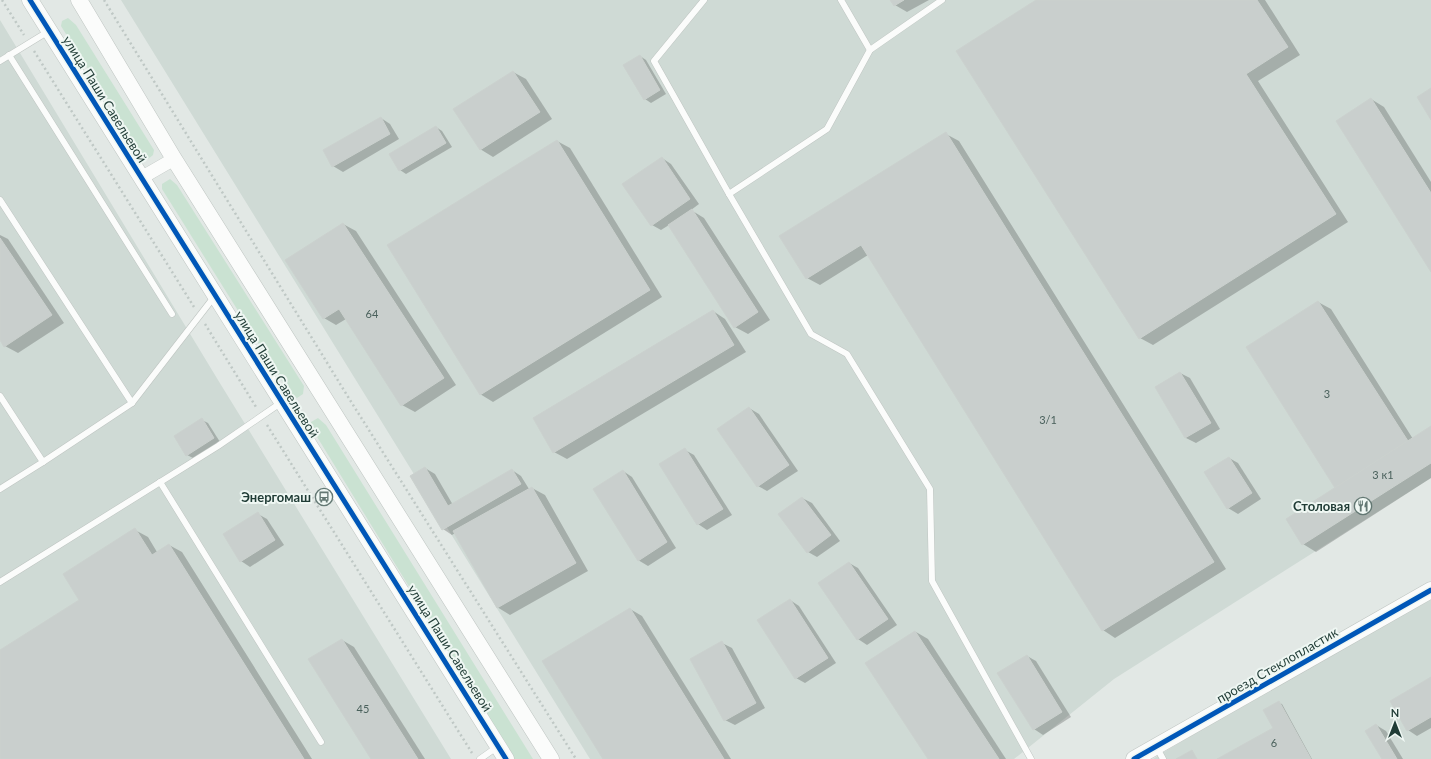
<svg xmlns="http://www.w3.org/2000/svg" width="1431" height="759" font-family="Lato,sans-serif">
  <rect width="100%" height="100%" fill="#e2e8e5"/>
  <g fill="#cfdad5">
    <polygon points="121,0 1431,0 1431,478 1114,679 1014,759 590,759"/>
    <polygon points="0,20 218,380 451,759 0,759"/>
    <polygon points="1431,593 1431,759 1153,759 1159,755"/>
  </g>
  <g fill="#cae2d2">
    <polygon points="68,18 76,25 154,150 153,155 148,159 144,158 61,26 62,21"/>
    <polygon points="170,179 177,185 304,386 303,394 297,398 290,394 162,189 162,184"/>
    <polygon points="318,418 326,425 533,759 511,759 499,746 432,624 311,427 311,422"/>
  </g>
  <g fill="#0003">
    <polygon points="892,0 929,0 907,12 895,5"/>
    <polygon points="1038,0 1265,0 1300,55 1258,81 1348,222 1153,345 1140,338"/>
    <polygon points="640,56 646,60 666,94 651,103 645,99"/>
    <polygon points="513,72 526,79 552,119 493,157 480,149"/>
    <polygon points="1371,99 1384,107 1431,182 1431,270"/>
    <polygon points="381,118 390,124 399,139 343,172 333,166"/>
    <polygon points="436,127 442,131 452,147 406,174 400,170"/>
    <polygon points="946,134 959,141 1226,569 1115,638 1103,630 868,255 820,285 807,278"/>
    <polygon points="557,141 570,148 662,297 493,402 480,394"/>
    <polygon points="662,158 671,164 699,204 691,210 704,218 770,320 748,334 735,327 669,225 661,230 652,225"/>
    <polygon points="343,224 356,231 456,385 415,412 402,405 346,319 336,325 324,318"/>
    <polygon points="0,235 8,239 64,323 18,353 5,346 0,338"/>
    <polygon points="1318,302 1331,309 1413,439 1431,427 1431,478 1316,552 1303,544 1287,520 1337,488"/>
    <polygon points="713,311 725,319 746,352 567,459 554,452"/>
    <polygon points="1180,373 1190,378 1220,429 1196,443 1186,438 1156,387"/>
    <polygon points="749,408 759,414 798,471 767,491 758,486"/>
    <polygon points="202,420 208,423 220,442 193,458 187,455"/>
    <polygon points="685,450 694,455 732,515 707,530 698,524"/>
    <polygon points="1229,458 1238,463 1261,499 1238,514 1228,508 1205,473"/>
    <polygon points="425,468 435,474 453,505 512,470 521,476 529,489 532,488 545,495 588,571 510,615 497,607 455,533 452,535 443,529"/>
    <polygon points="623,471 632,477 676,548 648,566 638,560"/>
    <polygon points="802,498 812,503 840,541 817,557 808,552"/>
    <polygon points="258,514 267,519 284,545 250,567 241,561"/>
    <polygon points="135,530 148,537 157,552 169,545 182,552 312,759 0,759 0,651 81,600"/>
    <polygon points="849,563 858,568 897,625 867,645 858,639"/>
    <polygon points="790,600 799,606 836,663 805,683 796,678"/>
    <polygon points="630,609 642,616 731,759 604,759"/>
    <polygon points="916,632 928,639 1006,759 929,759"/>
    <polygon points="342,640 354,647 425,759 372,759"/>
    <polygon points="722,643 732,648 765,708 735,725 725,720"/>
    <polygon points="1027,656 1036,661 1071,717 1043,735 1034,729"/>
    <polygon points="1431,679 1431,728 1417,736 1408,730"/>
    <polygon points="1279,703 1282,704 1312,759 1219,759 1275,728"/>
    <polygon points="1376,725 1386,731 1403,759 1383,759"/>
  </g>
  <g fill="#c9cfcd" stroke="#cbd1ce">
    <polygon points="890,0 904,0 894,6"/>
    <polygon points="1036,0 1257,0 1288,47 1246,74 1336,214 1139,339 956,51"/>
    <polygon points="640,55 660,90 644,100 623,65"/>
    <polygon points="513,71 540,112 480,150 453,109"/>
    <polygon points="1431,88 1431,120 1417,97"/>
    <polygon points="1371,98 1431,193 1431,272 1336,121"/>
    <polygon points="381,117 390,134 332,167 323,150"/>
    <polygon points="436,126 446,143 399,171 389,154"/>
    <polygon points="946,132 1214,562 1102,631 861,245 806,279 779,236"/>
    <polygon points="557,140 650,290 480,395 387,245"/>
    <polygon points="662,157 690,199 651,226 622,184"/>
    <polygon points="692,209 758,312 734,328 668,225"/>
    <polygon points="343,223 444,378 401,406 339,309 323,319 285,260"/>
    <polygon points="0,238 52,315 4,347 0,340"/>
    <polygon points="1318,301 1408,441 1335,488 1246,347"/>
    <polygon points="713,310 734,345 553,453 533,418"/>
    <polygon points="1180,372 1211,423 1185,438 1155,387"/>
    <polygon points="749,407 789,465 757,487 717,429"/>
    <polygon points="202,418 214,438 186,456 174,436"/>
    <polygon points="1431,426 1431,463 1302,545 1286,519"/>
    <polygon points="685,448 723,509 697,525 659,464"/>
    <polygon points="1229,457 1252,493 1227,509 1204,472"/>
    <polygon points="425,467 448,506 512,469 521,484 442,530 410,476"/>
    <polygon points="623,470 667,542 638,561 593,489"/>
    <polygon points="532,487 576,563 497,608 453,531"/>
    <polygon points="802,497 831,535 807,553 778,514"/>
    <polygon points="258,512 275,540 240,562 223,534"/>
    <polygon points="135,528 152,555 169,544 304,759 0,759 0,650 79,600 63,574"/>
    <polygon points="849,562 888,619 857,640 818,583"/>
    <polygon points="790,599 828,658 795,679 757,620"/>
    <polygon points="630,608 724,759 603,759 542,661"/>
    <polygon points="915,631 999,759 928,759 865,663"/>
    <polygon points="342,639 418,759 371,759 308,659"/>
    <polygon points="722,641 756,703 724,721 690,659"/>
    <polygon points="1027,655 1062,712 1033,730 997,673"/>
    <polygon points="1431,677 1431,717 1407,731 1390,701"/>
    <polygon points="1279,701 1311,759 1217,759 1273,728 1263,710"/>
    <polygon points="1376,724 1397,759 1382,759 1365,731"/>
    <polygon points="1192,750 1197,759 1176,759"/>
  </g>
  <g fill="none" stroke-linecap="round" stroke-linejoin="round">
    <defs>
      <g id="service">
        <polyline points="704,0 654,61 729,194"/>
        <polyline points="841,0 870,50"/>
        <polyline points="942,0 870,50 827,129 729,194 811,334 847,354 930,489 932,581 1031,759"/>
        <polyline points="9,55 172,314"/>
        <polyline points="0,61 49,31"/>
        <polyline points="0,200 132,403 43,462 0,396"/>
        <polyline points="132,403 214,297"/>
        <polyline points="160,482 321,742"/>
        <polyline points="0,489 43,462"/>
        <polyline points="0,582 218,446 282,402"/>
        <polyline points="1157,748 1163,759"/>
        <polyline points="480,759 497,747"/>
      </g>
      <polyline id="minor" points="141,178 174,159"/>
      <g id="tertiary">
        <polyline points="30,0 506,759"/>
        <polyline points="79,0 174,159 551,759"/>
        <polyline points="1134,759 1431,590"/>
      </g>
    </defs>
    <use href="#service" stroke="#bfc5c2" stroke-width="7"/>
    <use href="#minor" stroke="#bfc5c2" stroke-width="14"/>
    <use href="#tertiary" stroke="#bfc5c2" stroke-width="17"/>
    <g stroke="#bfc8c5" stroke-width="2.5" stroke-dasharray="2 3" stroke-linecap="butt">
      <polyline points="2,0 24,35"/>
      <polyline points="104,0 350,400 576,759"/>
      <polyline points="34,51 194,307"/>
      <polyline points="205,324 256,407"/>
      <polyline points="267,425 472,753"/>
    </g>
    <use href="#service" stroke="#fbfcfb" stroke-width="6"/>
    <use href="#minor" stroke="#fbfcfb" stroke-width="13"/>
    <use href="#tertiary" stroke="#fbfcfb" stroke-width="16"/>
    <defs>
      <g id="cycleway">
        <polyline points="30,0 506,759"/>
        <polyline points="1134,759 1431,590"/>
      </g>
    </defs>
    <use href="#cycleway" stroke="#eff7f3" stroke-width="8"/>
    <use href="#cycleway" stroke="#0057b8" stroke-width="5"/>
  </g>
  <defs>
    <symbol id="bus-ring" viewBox="-11 -11 22 22"><circle r="9.5" fill="#eff7f3" stroke="#637873" stroke-width="1.5"/><path d="M-5-6H5V4H4V6H2V4H-2V6H-4V4H-5ZM-3.5-4V0h7V-4ZM-3.5 1.2v1.5H-2V1.2ZM2 1.2v1.5H3.5V1.2Z" fill="#637873"/></symbol>
    <symbol id="restaurant-ring" viewBox="-11 -11 22 22"><circle r="9.5" fill="#eff7f3" stroke="#637873" stroke-width="1.5"/><path d="M-5-6h1v4h1v-4h1v4h1v-4h1v5L-1.5 .5V6h-2V.5L-5-1ZM5-6V6H3V1.5H1.5Q1.5-4 5-6Z" fill="#637873"/></symbol>
  </defs>
  <g fill-rule="evenodd">
    <use href="#bus-ring" x="314" y="487" width="20" height="20"/>
    <use href="#restaurant-ring" x="1353" y="496" width="20" height="20"/>
  </g>
  <g text-anchor="middle" stroke-width="4" stroke-linejoin="round" paint-order="stroke">
    <g font-size="11" fill="#4a615c">
      <text x="372" y="318">64</text>
      <text x="1327" y="398">3</text>
      <text x="1048" y="424">3/1</text>
      <text x="1383" y="479">3 к1</text>
      <text x="363" y="713">45</text>
      <text x="1274" y="747">6</text>
    </g>
    <g font-size="13" fill="#1f3b35" stroke="#eff7f3">
      <text transform="translate(105 99) rotate(58)" y="5">улица Паши Савельевой</text>
      <text transform="translate(277 374) rotate(58)" y="5">улица Паши Савельевой</text>
      <text transform="translate(450 648) rotate(58)" y="5">улица Паши Савельевой</text>
      <text transform="translate(1277 665) rotate(-30)" y="5">проезд Стеклопластик</text>
    </g>
    <g font-size="13" font-weight="bold" fill="#1f3b35" stroke="#eff7f3" text-anchor="end">
      <text x="311" y="502">Энергомаш</text>
      <text x="1350" y="511">Столовая</text>
    </g>
  </g>
  <g transform="translate(1395 723)" stroke="#eff7f3" stroke-width="3" paint-order="stroke">
  <path d="M0-3L7 15L0 10L-7 15Z" fill="#1f3b35"/>
  <text y="-6" font-size="11" font-weight="bold" text-anchor="middle" fill="#1f3b35">N</text>
  </g>
</svg>
